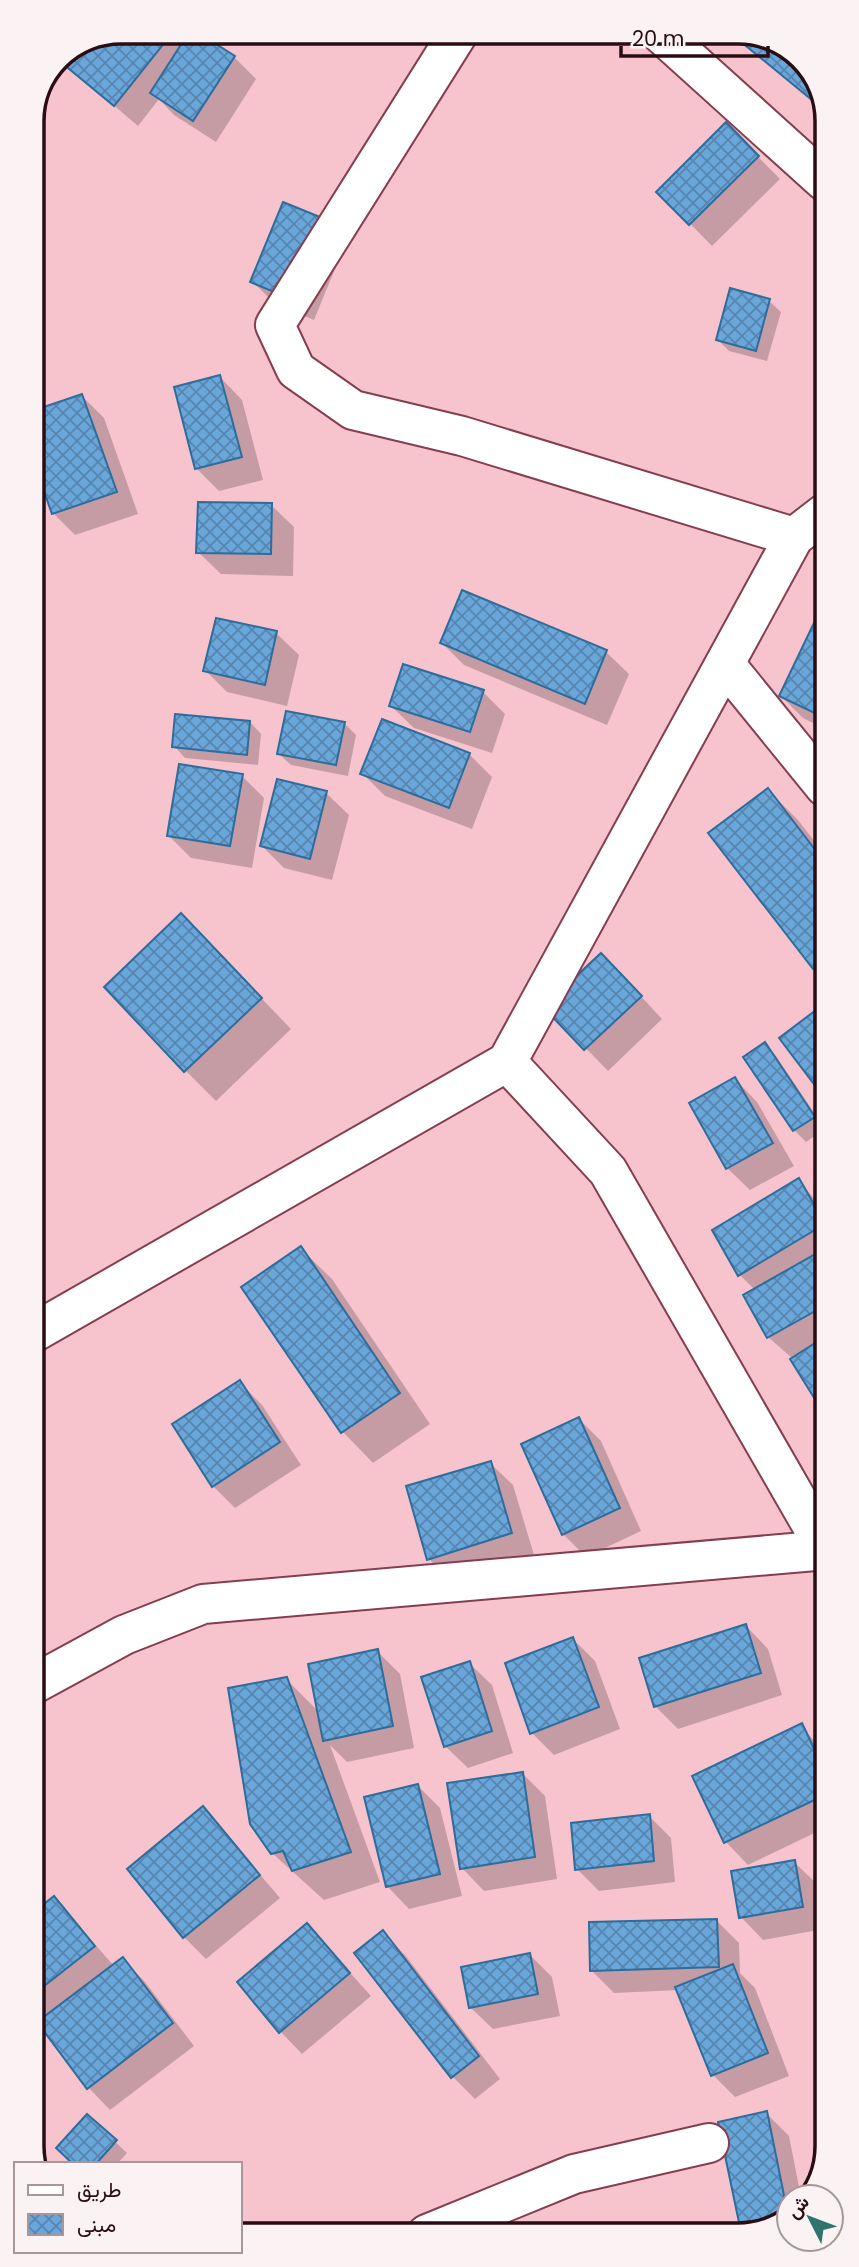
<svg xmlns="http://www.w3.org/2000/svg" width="859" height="2267" font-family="Poppins,Vazirmatn,sans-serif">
  <defs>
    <pattern id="building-cross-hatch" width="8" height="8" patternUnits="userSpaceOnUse" patternTransform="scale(1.75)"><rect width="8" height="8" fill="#69a6d9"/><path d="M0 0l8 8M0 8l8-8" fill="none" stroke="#5686af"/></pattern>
  </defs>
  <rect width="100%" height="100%" fill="#f7c4ce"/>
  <g fill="#0003">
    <polygon points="121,32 213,32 206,39 234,57 256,79 216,142 174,115 159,99 138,126 64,63 73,51"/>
    <polygon points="748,33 793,50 824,97 824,112 742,41"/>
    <polygon points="726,124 780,179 712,246 659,192"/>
    <polygon points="346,242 314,320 274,303 252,281"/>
    <polygon points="769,301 781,312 767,361 729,351 718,340"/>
    <polygon points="220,377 242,400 263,480 219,491 196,468"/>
    <polygon points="82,396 104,418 138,514 75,535 53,513"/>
    <polygon points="271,505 294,527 293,576 221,574 198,552"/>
    <polygon points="463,592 606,652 629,674 607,725 464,665 442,643"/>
    <polygon points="823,608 825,609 825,729 803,718 781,696"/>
    <polygon points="276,633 299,655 287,706 227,692 205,670"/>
    <polygon points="483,692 505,714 492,753 414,728 391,706"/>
    <polygon points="250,722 261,734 258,765 185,758 174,746"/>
    <polygon points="344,723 356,735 348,776 291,765 279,754"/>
    <polygon points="469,754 492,777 472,829 385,796 362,773"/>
    <polygon points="242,776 264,798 252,868 191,858 169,836"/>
    <polygon points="768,790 798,820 826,856 826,980 814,968"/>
    <polygon points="326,793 349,815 332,880 284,868 262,846"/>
    <polygon points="211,946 291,1029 216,1101 186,1071"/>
    <polygon points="623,977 662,1019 608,1071 546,1007"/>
    <polygon points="764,1044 776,1056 825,1129 806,1142 794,1130 745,1057"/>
    <polygon points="735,1079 757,1102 794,1166 750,1190 727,1168"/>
    <polygon points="799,1181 826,1212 826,1414 792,1358 768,1337 755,1290 740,1275 714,1230"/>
    <polygon points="301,1249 332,1279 430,1424 373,1463 343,1432 244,1288"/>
    <polygon points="240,1383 262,1405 301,1465 235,1508 213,1486"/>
    <polygon points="579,1419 601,1441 641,1531 586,1557 563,1534"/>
    <polygon points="490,1463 513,1485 534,1555 451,1581 429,1559"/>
    <polygon points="746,1626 768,1649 782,1695 678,1729 655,1706"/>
    <polygon points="573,1639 595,1661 620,1729 554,1755 532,1733"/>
    <polygon points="377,1651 400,1674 414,1748 347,1762 330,1745 380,1882 324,1900 272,1853 286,1679 319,1712"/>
    <polygon points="469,1663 492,1685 513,1753 468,1768 445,1746"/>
    <polygon points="801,1726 827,1755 827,1827 748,1865 726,1842 694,1777"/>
    <polygon points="523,1774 545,1796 557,1879 484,1891 462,1868"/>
    <polygon points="418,1786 440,1808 462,1896 409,1909 387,1886"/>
    <polygon points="203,1808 280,1898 206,1959 184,1937"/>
    <polygon points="649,1816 671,1838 675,1882 599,1891 577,1869"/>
    <polygon points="794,1862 817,1884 824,1929 763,1940 741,1917"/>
    <polygon points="54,1898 114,1966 123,1959 145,1982 194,2046 110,2110 88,2087 43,2027 34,2030 34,1914"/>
    <polygon points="716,1920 739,1943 740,1973 755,1988 789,2076 735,2097 713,2075 679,1990 614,1993 591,1970"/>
    <polygon points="307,1925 371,1996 302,2054 280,2031"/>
    <polygon points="383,1933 405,1955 500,2079 475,2099 453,2077 356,1953"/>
    <polygon points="530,1955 552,1977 560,2016 493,2029 470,2007"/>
    <polygon points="35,2074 45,2084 35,2095"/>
    <polygon points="766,2113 789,2136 801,2197 789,2197 789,2214 762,2232 743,2232 720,2123"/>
    <polygon points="88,2116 127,2153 117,2164 75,2164"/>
  </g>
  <g fill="url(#building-cross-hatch)" stroke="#2e6c9b" stroke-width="2">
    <polygon points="121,32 173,32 114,106 62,63 70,52"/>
    <polygon points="189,32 197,32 235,56 193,121 150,93"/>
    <polygon points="746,33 793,50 824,97 824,110 740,41"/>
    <polygon points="726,122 759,156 689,225 656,192"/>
    <polygon points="283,202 325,219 291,299 250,282"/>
    <polygon points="730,288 770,299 756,351 716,340"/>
    <polygon points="220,375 242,457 195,469 174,387"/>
    <polygon points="82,394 117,492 52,514 32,458 32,411"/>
    <polygon points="198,502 272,503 271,554 196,553"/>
    <polygon points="462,590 607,650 585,704 440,643"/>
    <polygon points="822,606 825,607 825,718 779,696"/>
    <polygon points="216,618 277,631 265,685 203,671"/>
    <polygon points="403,664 484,690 470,732 389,706"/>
    <polygon points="286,711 345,722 336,765 277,754"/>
    <polygon points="175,714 250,721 247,755 172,747"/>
    <polygon points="382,719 470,753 449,808 360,774"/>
    <polygon points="179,764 243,774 230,846 167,836"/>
    <polygon points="277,779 327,791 310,859 260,846"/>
    <polygon points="768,788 826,864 826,960 813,969 708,833"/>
    <polygon points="181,913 262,998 184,1072 104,987"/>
    <polygon points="601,953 642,996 584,1050 543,1007"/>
    <polygon points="824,1004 826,1007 826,1100 779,1038"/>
    <polygon points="765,1042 815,1117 793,1131 743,1057"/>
    <polygon points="735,1077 773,1143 726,1169 689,1103"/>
    <polygon points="799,1178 825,1224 738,1276 712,1230"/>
    <polygon points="301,1246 400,1393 341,1433 241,1287"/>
    <polygon points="826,1248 826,1305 767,1338 743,1295"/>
    <polygon points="826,1336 826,1417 790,1359"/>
    <polygon points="240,1380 280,1442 212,1487 172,1424"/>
    <polygon points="579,1417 620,1508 562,1535 521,1444"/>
    <polygon points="491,1461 512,1533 427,1560 406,1486"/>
    <polygon points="746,1624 761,1673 654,1707 639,1658"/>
    <polygon points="573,1637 599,1707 530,1734 505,1663"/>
    <polygon points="378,1649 393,1726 323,1741 308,1664"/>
    <polygon points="470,1661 492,1731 444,1747 421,1677"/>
    <polygon points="287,1677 351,1852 292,1871 283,1851 271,1854 250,1824 228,1688"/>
    <polygon points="802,1723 827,1776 827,1794 724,1843 692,1776"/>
    <polygon points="523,1772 535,1857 460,1869 447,1783"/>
    <polygon points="418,1784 440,1874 386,1887 364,1797"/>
    <polygon points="203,1806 260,1875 183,1938 127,1869"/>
    <polygon points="650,1814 654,1861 575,1870 571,1823"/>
    <polygon points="795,1860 803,1907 739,1918 731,1871"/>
    <polygon points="54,1896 95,1946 34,1994 34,1912"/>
    <polygon points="717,1919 719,1967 590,1971 589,1922"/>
    <polygon points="307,1923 350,1973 279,2033 237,1982"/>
    <polygon points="383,1930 479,2056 451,2078 354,1953"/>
    <polygon points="530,1953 538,1994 469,2008 461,1967"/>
    <polygon points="123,1957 173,2023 87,2089 37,2022"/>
    <polygon points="733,1964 768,2053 711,2076 675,1987"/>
    <polygon points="767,2111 788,2215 762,2232 741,2232 718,2122"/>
    <polygon points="87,2114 117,2140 96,2164 73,2164 56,2148"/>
  </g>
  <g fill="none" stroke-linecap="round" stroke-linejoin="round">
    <defs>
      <g id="minor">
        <polyline points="459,32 275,325 296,370 353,410 462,436 794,537"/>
        <polyline points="659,32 824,181"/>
        <polyline points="725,664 825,787"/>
        <polyline points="507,1062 608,1171 826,1550"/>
        <polyline points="33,1333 507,1062 794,537 825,513"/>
        <polyline points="34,1684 124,1635 203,1604 827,1550"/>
        <polyline points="427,2234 574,2174 709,2143"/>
      </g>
    </defs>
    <use href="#minor" stroke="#843e50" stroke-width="42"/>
    <use href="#minor" stroke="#fff" stroke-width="38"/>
  </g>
  <path d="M0 0H859V2267H0ZM121 44H738A77 77 0 0 1 815 121V2146A77 77 0 0 1 738 2223H121A77 77 0 0 1 44 2146V121A77 77 0 0 1 121 44Z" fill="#fbf2f4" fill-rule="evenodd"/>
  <path fill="none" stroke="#290c14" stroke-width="3.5" d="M121 44H738A77 77 0 0 1 815 121V2146A77 77 0 0 1 738 2223H121A77 77 0 0 1 44 2146V121A77 77 0 0 1 121 44Z"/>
  <rect x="14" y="2162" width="228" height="91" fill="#fbf2f4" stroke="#a7969a" stroke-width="2"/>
  <rect x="28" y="2185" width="35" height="10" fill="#ffffff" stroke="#a7969a" stroke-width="2"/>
  <text x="77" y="2197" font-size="21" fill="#290c14">طريق</text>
  <rect x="28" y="2214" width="35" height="21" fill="url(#building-cross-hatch)" stroke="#a7969a" stroke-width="2"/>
  <text x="77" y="2232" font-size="21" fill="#290c14">مبنى</text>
  <g transform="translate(810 2218) rotate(312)"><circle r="33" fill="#fbf2f4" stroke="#a7969a" stroke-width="2"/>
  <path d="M0-5L12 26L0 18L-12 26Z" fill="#2d756d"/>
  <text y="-10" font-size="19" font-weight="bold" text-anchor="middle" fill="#290c14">ش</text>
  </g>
  <path d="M621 46v10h147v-10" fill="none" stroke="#290c14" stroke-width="3.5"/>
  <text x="632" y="46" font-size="21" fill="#290c14" stroke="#fbf2f4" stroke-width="5" paint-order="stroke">20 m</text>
</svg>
